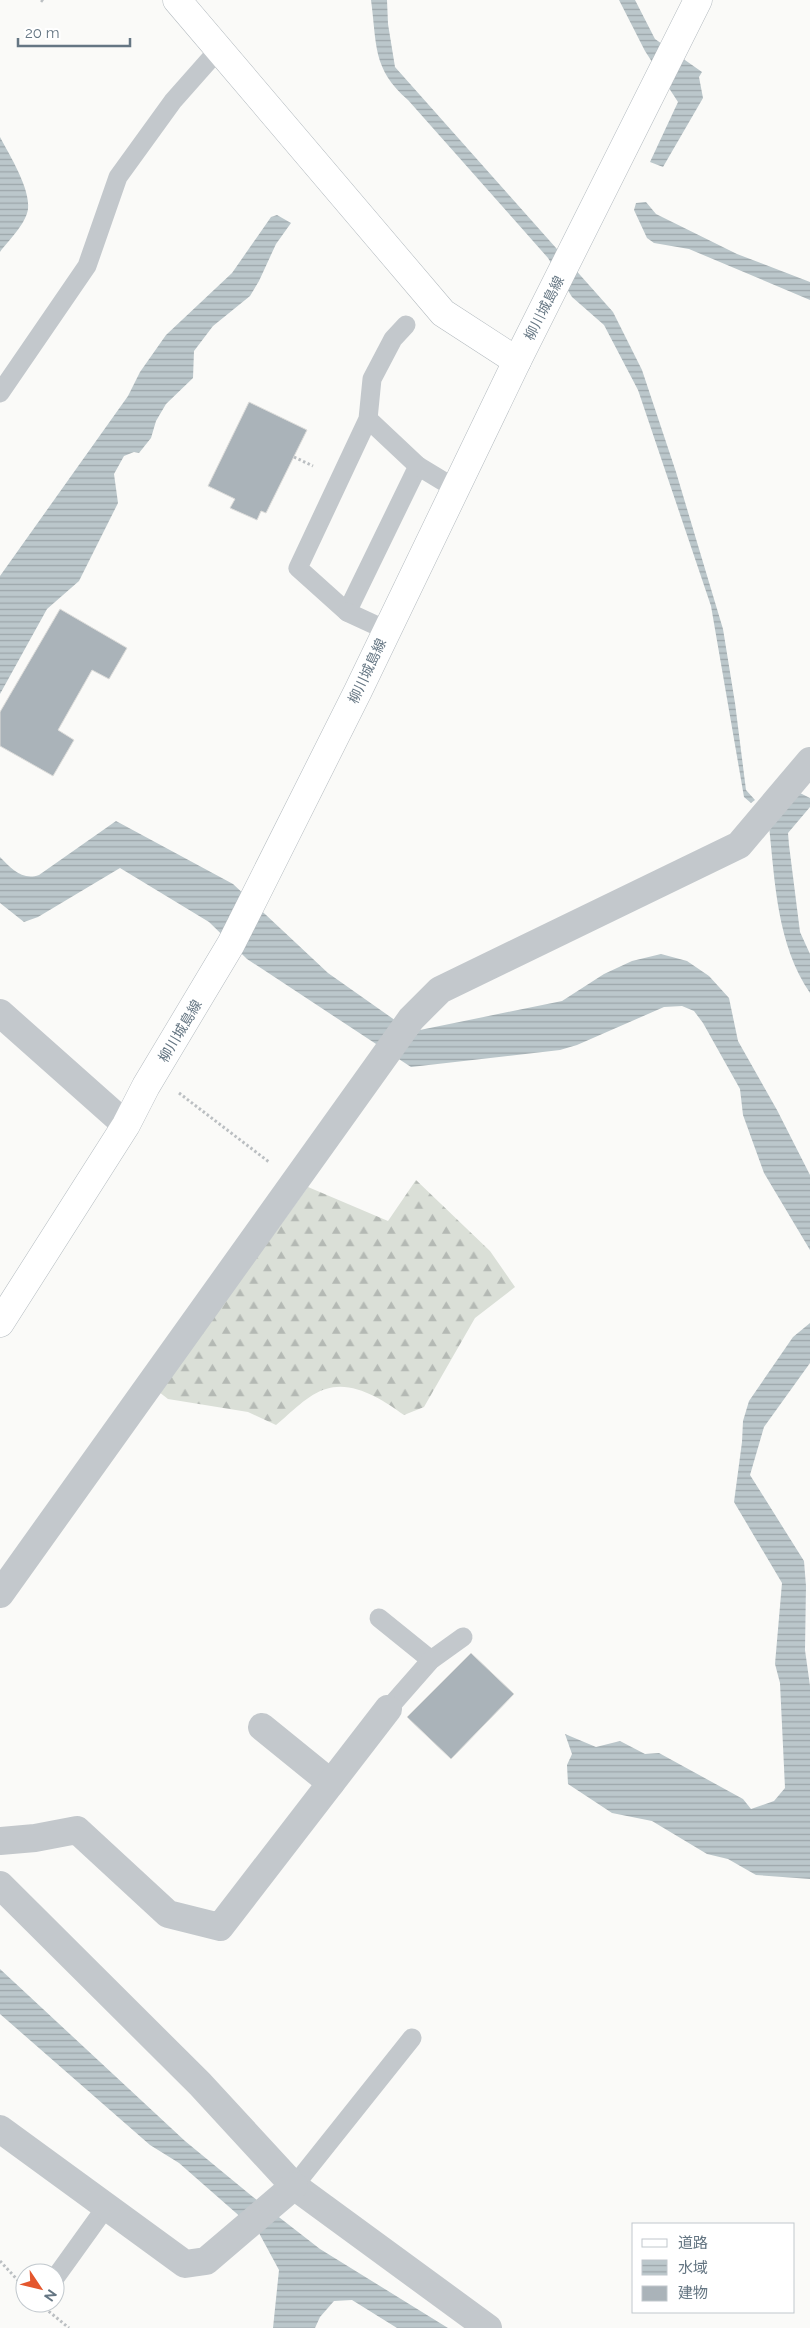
<svg xmlns="http://www.w3.org/2000/svg" width="810" height="2328" font-family="Raleway,'Noto Sans JP',sans-serif">
  <defs>
    <pattern id="forest-firs" width="22" height="20" patternUnits="userSpaceOnUse" patternTransform="scale(1.25)"><rect width="22" height="20" fill="#dadfd7"/><path d="M5 1l3.5 6h-7zM16 11l3.5 6h-7z" fill="#b4b9b4"/></pattern>
    <pattern id="water-rules" width="6" height="5" patternUnits="userSpaceOnUse" patternTransform="scale(1.25)"><rect width="6" height="5" fill="#bbc7cb"/><path d="M0 2.5h6" fill="none" stroke="#9ca6aa"/></pattern>
  </defs>
  <rect width="100%" height="100%" fill="#fafaf8"/>
  <path fill="url(#forest-firs)" d="M416 1180 490 1251 515 1287 475 1318 424 1407 404 1415C383 1400 353 1380 326 1389 308 1394 291 1413 276 1425L248 1412 168 1399 159 1392 308 1187 388 1221Z"/>
  <g fill="url(#water-rules)">
    <path d="M371 0H387L388 24 395 67 613 312 642 370 676 472 723 629 735 703 746 790 755 800 751 803 744 797 711 606 638 390 604 325 572 297 548 258 408 100C372 69 377 44 371 0Z"/>
    <polygon points="619,0 635,0 655,39 702,72 699,77 703,98 663,167 650,162 678,102 645,51"/>
    <path d="M0 137C10 156 30 188 28 209 26 224 8 241 0 252Z"/>
    <polygon points="646,202 656,214 737,254 810,282 810,300 689,249 654,243 647,238 634,210 636,203"/>
    <polygon points="277,215 291,223 276,244 259,281 250,296 213,326 194,351 193,378 166,404 156,421 151,438 139,453 134,452 124,456 114,474 118,503 79,581 47,609 0,694 0,576 128,396 140,372 166,335 232,273 271,217"/>
    <path d="M798 792 810 798V807L788 833 789 845 800 932 810 954V993C777 945 775 882 769 826Z"/>
    <path d="M116 821 233 884 328 973 416 1035 420 1030 562 1001 604 974 632 961 661 954 687 961 709 976 729 998 738 1041 777 1110 810 1175V1250L764 1173 743 1115 740 1089 703 1023 694 1011 682 1006 664 1007 577 1045 560 1050 411 1067 247 959 209 922 120 868 38 917 24 922 0 903V857C11 868 22 881 39 875Z"/>
    <polygon points="810,1323 810,1363 764,1427 750,1475 804,1561 806,1586 805,1650 810,1686 810,1879 756,1875 728,1859 707,1854 652,1821 612,1813 568,1784 567,1765 572,1754 565,1734 596,1747 620,1741 645,1754 659,1753 743,1799 751,1809 774,1801 785,1788 780,1683 775,1664 782,1583 734,1502 742,1442 743,1421 749,1401 793,1337"/>
    <polygon points="0,1969 185,2141 253,2197 320,2249 448,2328 397,2328 352,2300 334,2301 320,2317 315,2328 273,2328 279,2270 259,2233 179,2163 150,2145 0,2014"/>
  </g>
  <g fill="#aab3b9" stroke="#dcdcda">
    <polygon points="249,402 307,430 266,513 261,511 257,520 230,508 235,499 208,486"/>
    <polygon points="60,609 127,648 109,679 92,670 58,730 74,740 53,776 0,746 0,712"/>
    <polygon points="471,1653 514,1694 451,1759 407,1717"/>
  </g>
  <g fill="none" stroke-linecap="round" stroke-linejoin="round">
    <defs>
      <g id="secondary">
        <polyline points="177,0 443,313 517,361"/>
        <polyline points="0,1323 126,1125 146,1086 231,944 358,691 517,361 698,0"/>
      </g>
    </defs>
    <use href="#secondary" stroke="#b3babf" stroke-width="29"/>
    <g stroke="#bbbfc2" stroke-width="3" stroke-dasharray="2.5 2.5" stroke-linecap="butt">
      <polyline points="41,0 45,3"/>
      <polyline points="294,457 313,466"/>
      <polyline points="179,1093 269,1162"/>
      <polyline points="0,2261 25,2288"/>
      <polyline points="41,2305 69,2328"/>
    </g>
    <g stroke="#c3c8cc" stroke-width="19">
      <polyline points="0,393 87,266 118,177 173,101 219,49"/>
      <polyline points="368,419 418,466 347,612 298,568 368,419 372,379 393,339 406,325"/>
      <polyline points="418,466 456,489"/>
      <polyline points="347,612 386,630"/>
      <polyline points="379,1618 431,1660"/>
      <polyline points="388,1709 431,1660 463,1637"/>
      <polyline points="294,2186 412,2038"/>
      <polyline points="55,2278 106,2207"/>
    </g>
    <g stroke="#c3c8cc" stroke-width="28">
      <polyline points="0,1013 126,1125"/>
      <polyline points="0,1594 411,1019 440,990 739,845 810,761"/>
      <polyline points="262,1727 331,1783"/>
      <polyline points="0,1841 35,1838 77,1830 168,1914 220,1927 388,1709"/>
      <polyline points="0,1885 200,2084 294,2186 488,2328"/>
      <polyline points="0,2129 185,2264 206,2261 294,2186"/>
    </g>
    <use href="#secondary" stroke="#fff" stroke-width="28"/>
  </g>
  <g text-anchor="middle" stroke-width="5" stroke-linejoin="round" paint-order="stroke">
    <g font-size="14" fill="#657683" stroke="#fff">
      <text transform="translate(544 308) rotate(-63)" y="5">柳川城島線</text>
      <text transform="translate(367 671) rotate(-65)" y="5">柳川城島線</text>
      <text transform="translate(180 1031) rotate(-59)" y="5">柳川城島線</text>
    </g>
  </g>
  <rect x="632" y="2223" width="162" height="90" fill="#ffffff" stroke="#c1c8cd"/>
  <rect x="642" y="2239" width="25" height="8" fill="#ffffff" stroke="#c1c8cd"/>
  <text x="678" y="2248" font-size="15" fill="#657683">道路</text>
  <rect x="642" y="2260" width="25" height="15" fill="url(#water-rules)" stroke="#c1c8cd"/>
  <text x="678" y="2273" font-size="15" fill="#657683">水域</text>
  <rect x="642" y="2286" width="25" height="15" fill="#aab3b9" stroke="#c1c8cd"/>
  <text x="678" y="2298" font-size="15" fill="#657683">建物</text>
  <g transform="translate(40 2288) rotate(125)"><circle r="24" fill="#ffffff" stroke="#c1c8cd"/>
  <path d="M0-4L9 19L0 12L-9 19Z" fill="#e4572e"/>
  <text y="-8" font-size="14" font-weight="bold" text-anchor="middle" fill="#657683">N</text>
  </g>
  <path d="M18 38v8h112v-8" fill="none" stroke="#657683" stroke-width="2.5"/>
  <text x="25" y="38" font-size="15" fill="#657683" stroke="#ffffff" stroke-width="4" paint-order="stroke">20 m</text>
</svg>
